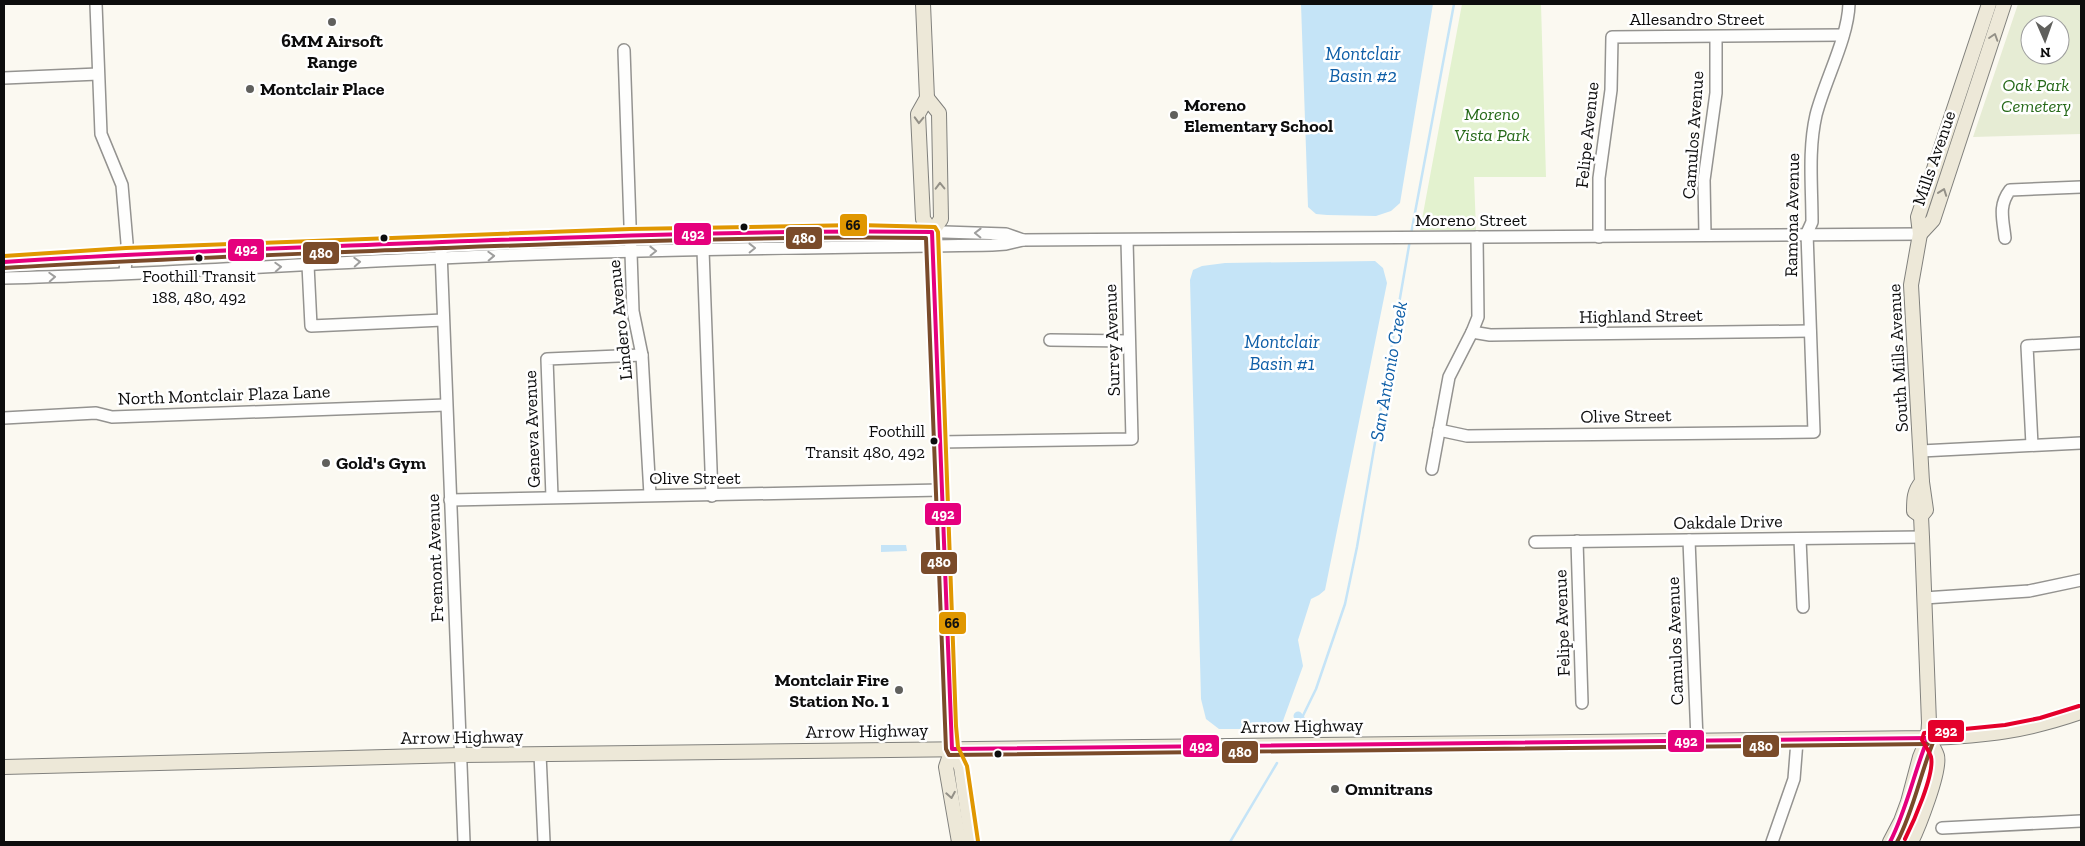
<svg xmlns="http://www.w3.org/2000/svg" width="2085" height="846" font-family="'Zilla Slab',serif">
  <rect width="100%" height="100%" fill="#fbf9f1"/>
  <polygon fill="#e3f2cf" points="1462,4 1541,4 1546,177 1474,177 1476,230 1420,230"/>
  <path fill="#e6ecd4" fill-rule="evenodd" d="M2018 4H2081V134L1973 137ZM2030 25H2060V55H2030Z"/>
  <g fill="#c5e4f7">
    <polygon points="1301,4 1433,4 1400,203 1391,211 1376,216 1327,215 1316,214 1308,207"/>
    <polygon points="1375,261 1383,268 1387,283 1325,590 1319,595 1311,599 1298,640 1303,666 1280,729 1219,729 1206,719 1201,699 1190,280 1193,270 1202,266 1225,263"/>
    <polygon points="881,545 906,545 907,551 881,552"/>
  </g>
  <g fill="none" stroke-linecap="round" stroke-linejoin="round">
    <g stroke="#c5e4f7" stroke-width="2.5">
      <polyline points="1411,234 1454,4"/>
      <polyline points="1296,730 1316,689 1345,604 1357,547 1410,240"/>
      <polyline points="1230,842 1277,763"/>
    </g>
    <polyline stroke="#c5e4f7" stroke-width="9" points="1298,716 1301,720"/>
    <defs>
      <g id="minor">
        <polyline points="96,4 101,134 122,185 127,243 125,273"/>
        <polyline points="624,50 633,311 642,355 650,495"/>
        <polyline points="4,78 98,74"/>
        <polyline points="1705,235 1704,180 1716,93 1716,37"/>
        <polyline points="1599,237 1599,178 1611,90 1612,37 1843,35"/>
        <path d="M2005 238C2003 219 1998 206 2010 190L2081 187"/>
        <polyline points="703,250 712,496"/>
        <polyline points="441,251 464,842"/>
        <polyline points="4,262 126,254 306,247 752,232 913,231 1006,234 1023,240"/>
        <polyline points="308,265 311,326 443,320"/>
        <path d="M4 278C149 275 295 264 441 258 624 249 808 248 992 245L1006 244 1023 240 1920 234"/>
        <polyline points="1472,332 1490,335 1810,331"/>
        <polyline points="1050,340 1129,341"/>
        <polyline points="4,418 96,413 112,417 446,405"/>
        <path d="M1439 430 1467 436 1814 432 1807 233 1812 222C1812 186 1808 150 1816 115 1825 80 1848 38 1849 4"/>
        <polyline points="939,442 1132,439 1127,240"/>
        <polyline points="2032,445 2027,346 2081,343"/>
        <polyline points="1921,451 2081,443"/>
        <polyline points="1432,469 1449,377 1472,332 1478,317 1477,237"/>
        <polyline points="552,497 547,359 642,355"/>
        <polyline points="450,500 941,490"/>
        <polyline points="1800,539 1803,607"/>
        <polyline points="1689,540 1697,740"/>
        <polyline points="1577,541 1582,703"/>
        <polyline points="1535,542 1922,537"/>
        <polyline points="1924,598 2029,591 2081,580"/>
        <polyline points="540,754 544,842"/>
        <polyline points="1942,828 2081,821"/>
        <polyline points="1772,842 1794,779 1797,741"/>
      </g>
      <g id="major">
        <polyline points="923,4 927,98 918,114 923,219 932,232 950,726 952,749 961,767 972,842"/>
        <polyline points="927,98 939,113 941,219 932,232"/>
        <polyline points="1920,234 1933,220 2004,4"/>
        <path d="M1921 516 1914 511C1914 499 1914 491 1922 482"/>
        <polyline points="952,749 946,767 959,842"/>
        <path d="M4 767 461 755 1928 738C1986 736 2026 731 2081 712"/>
        <polyline points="1890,842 1901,821 1908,802 1920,757 1928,738 1929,723 1922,537 1921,516 1926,510 1922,482 1911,285 1920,234 1918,217 1989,4"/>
        <path d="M1911 842C1918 828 1941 770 1937 756 1935 750 1931 744 1928 738"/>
      </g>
    </defs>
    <use href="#minor" stroke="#949390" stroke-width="14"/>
    <use href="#major" stroke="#81817d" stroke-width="16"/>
    <use href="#minor" stroke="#fefefd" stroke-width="11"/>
    <use href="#major" stroke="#ede8d8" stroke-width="14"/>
    <defs>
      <g id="bus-1">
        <path d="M4 262C150 252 296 248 442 242 605 236 769 230 932 232L952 749 1928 738"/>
        <path d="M1890 842C1907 809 1914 772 1928 738"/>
      </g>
      <g id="bus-2">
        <path d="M4 268C151 259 297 254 444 248 605 242 765 236 926 238L946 749 949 755 1928 744"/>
        <path d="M1897 842C1914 810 1920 774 1934 740"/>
      </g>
      <polyline id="bus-3" points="4,256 126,248 630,229 858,225 935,227 938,232 956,726 958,747 967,766 978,841"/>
      <path id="bus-4" d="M1905 839C1913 823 1935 774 1931 757 1929 751 1925 745 1922 740L1924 733 2005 725 2040 718 2079 706"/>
    </defs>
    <use href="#bus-1" stroke="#fff" stroke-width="8"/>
    <use href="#bus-2" stroke="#fff" stroke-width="8"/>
    <use href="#bus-3" stroke="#fff" stroke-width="8"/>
    <use href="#bus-4" stroke="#fff" stroke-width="8"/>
    <use href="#bus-1" stroke="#e5007d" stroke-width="4"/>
    <use href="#bus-2" stroke="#7a4b2a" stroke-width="4"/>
    <use href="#bus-3" stroke="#e09701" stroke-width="4"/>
    <use href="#bus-4" stroke="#e4002b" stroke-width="4"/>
  </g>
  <defs><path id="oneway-chevron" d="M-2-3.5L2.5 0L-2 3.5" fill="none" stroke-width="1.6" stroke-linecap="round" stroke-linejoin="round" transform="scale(1.25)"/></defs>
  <g stroke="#939087">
    <use href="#oneway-chevron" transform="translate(1994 37) rotate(-72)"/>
    <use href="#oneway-chevron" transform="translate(919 120) rotate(92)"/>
    <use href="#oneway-chevron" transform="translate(940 186) rotate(-91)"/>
    <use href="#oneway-chevron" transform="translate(1943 192) rotate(-70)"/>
    <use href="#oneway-chevron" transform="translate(951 795) rotate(80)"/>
  </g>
  <g stroke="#9e9e9d">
    <use href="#oneway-chevron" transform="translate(978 233) rotate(-179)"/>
    <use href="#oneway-chevron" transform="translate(752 248) rotate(-1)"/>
    <use href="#oneway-chevron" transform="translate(653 251) rotate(-1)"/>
    <use href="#oneway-chevron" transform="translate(491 256) rotate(-2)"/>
    <use href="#oneway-chevron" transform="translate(357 262) rotate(-3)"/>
    <use href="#oneway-chevron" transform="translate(278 267) rotate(-3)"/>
    <use href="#oneway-chevron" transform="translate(52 277) rotate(-3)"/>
  </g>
  <g fill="#60605d" stroke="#fff" stroke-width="2">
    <circle cx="332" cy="22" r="5"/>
    <circle cx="250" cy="89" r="5"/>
    <circle cx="1174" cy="115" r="5"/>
    <circle cx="326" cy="463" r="5"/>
    <circle cx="899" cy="690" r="5"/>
    <circle cx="1335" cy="789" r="5"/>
  </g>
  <g fill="#0d0d0d" stroke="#fff" stroke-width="2">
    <circle cx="744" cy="227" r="4.5"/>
    <circle cx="384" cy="238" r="4.5"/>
    <circle cx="199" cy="258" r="4.5"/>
    <circle cx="934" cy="441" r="4.5"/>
    <circle cx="998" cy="754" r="4.5"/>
  </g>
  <g text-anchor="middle" stroke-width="5" stroke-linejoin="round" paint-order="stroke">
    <g font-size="17" fill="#0d0d0d" stroke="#fff">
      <text x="199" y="282">Foothill Transit<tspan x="199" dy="21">188, 480, 492</tspan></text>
      <text x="925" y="437" text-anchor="end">Foothill<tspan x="925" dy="21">Transit 480, 492</tspan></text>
    </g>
    <g font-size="18" fill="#0d0d0d" stroke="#fff">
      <text x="1697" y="25">Allesandro Street</text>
      <text transform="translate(1587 135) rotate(-84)" y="6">Felipe Avenue</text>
      <text transform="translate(1693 135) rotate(-86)" y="6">Camulos Avenue</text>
      <text transform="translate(1934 158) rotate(-71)" y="6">Mills Avenue</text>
      <text transform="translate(1792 215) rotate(-89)" y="6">Ramona Avenue</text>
      <text x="1471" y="226">Moreno Street</text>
      <text transform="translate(1641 316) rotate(-1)" y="6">Highland Street</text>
      <text transform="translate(620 320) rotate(-96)" y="6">Lindero Avenue</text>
      <text transform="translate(1112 340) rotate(-92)" y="6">Surrey Avenue</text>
      <text transform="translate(1898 358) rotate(-93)" y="6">South Mills Avenue</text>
      <text transform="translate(224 395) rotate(-2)" y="6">North Montclair Plaza Lane</text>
      <text transform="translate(1626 416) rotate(-1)" y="6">Olive Street</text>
      <text transform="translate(532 429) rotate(-92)" y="6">Geneva Avenue</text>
      <text x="695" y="484">Olive Street</text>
      <text transform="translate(1728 522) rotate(-1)" y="6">Oakdale Drive</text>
      <text transform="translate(435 558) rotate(-92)" y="6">Fremont Avenue</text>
      <text transform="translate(1562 623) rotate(-92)" y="6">Felipe Avenue</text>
      <text transform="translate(1675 641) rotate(-92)" y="6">Camulos Avenue</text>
      <text transform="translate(1302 726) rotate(-1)" y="6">Arrow Highway</text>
      <text transform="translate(867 731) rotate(-1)" y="6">Arrow Highway</text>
      <text transform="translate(462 737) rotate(-1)" y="6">Arrow Highway</text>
    </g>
    <g font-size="18" font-weight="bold" fill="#0d0d0d" stroke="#fff" text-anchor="start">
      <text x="332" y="47" text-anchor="middle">6MM Airsoft<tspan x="332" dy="21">Range</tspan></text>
      <text x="260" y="95">Montclair Place</text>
      <text x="1184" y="111">Moreno<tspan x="1184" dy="21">Elementary School</tspan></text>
      <text x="336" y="469">Gold's Gym</text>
      <text x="889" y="686" text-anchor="end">Montclair Fire<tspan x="889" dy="21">Station No. 1</tspan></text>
      <text x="1345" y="795">Omnitrans</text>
    </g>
    <g font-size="18" font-style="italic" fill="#266919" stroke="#fff">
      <text x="2036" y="91">Oak Park<tspan x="2036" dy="21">Cemetery</tspan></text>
      <text x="1492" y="120">Moreno<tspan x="1492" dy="21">Vista Park</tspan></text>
    </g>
    <g font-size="19" font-style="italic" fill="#0e5ea7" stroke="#fff">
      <text x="1363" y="60">Montclair<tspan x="1363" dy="22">Basin #2</tspan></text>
      <text x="1282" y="348">Montclair<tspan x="1282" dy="22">Basin #1</tspan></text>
      <text transform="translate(1388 371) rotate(-80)" y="7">San Antonio Creek</text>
    </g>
  </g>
  <g stroke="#fff" stroke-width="2">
    <rect x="839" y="213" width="29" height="24" rx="5" fill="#e09701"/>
    <rect x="673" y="222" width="39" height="24" rx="5" fill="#e5007d"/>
    <rect x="785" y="226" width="38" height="24" rx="5" fill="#7a4b2a"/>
    <rect x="227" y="238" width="38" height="24" rx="5" fill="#e5007d"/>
    <rect x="302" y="241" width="38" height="24" rx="5" fill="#7a4b2a"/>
    <rect x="924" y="502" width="38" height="24" rx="5" fill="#e5007d"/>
    <rect x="920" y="551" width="38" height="24" rx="5" fill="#7a4b2a"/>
    <rect x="938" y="611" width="29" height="24" rx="5" fill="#e09701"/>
    <rect x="1927" y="719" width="38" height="24" rx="5" fill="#e4002b"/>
    <rect x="1667" y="729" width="38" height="24" rx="5" fill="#e5007d"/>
    <rect x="1742" y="734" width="38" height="24" rx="5" fill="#7a4b2a"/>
    <rect x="1182" y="734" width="38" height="24" rx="5" fill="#e5007d"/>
    <rect x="1221" y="740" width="38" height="24" rx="5" fill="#7a4b2a"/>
  </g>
  <g font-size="14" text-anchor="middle" font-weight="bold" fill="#fff">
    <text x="693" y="239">492</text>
    <text x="804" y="243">480</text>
    <text x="246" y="254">492</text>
    <text x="321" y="258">480</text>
    <text x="943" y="519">492</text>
    <text x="939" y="567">480</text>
    <text x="1946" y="736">292</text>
    <text x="1686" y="746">492</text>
    <text x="1761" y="751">480</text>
    <text x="1201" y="751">492</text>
    <text x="1240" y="757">480</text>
  </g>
  <g font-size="14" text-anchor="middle" font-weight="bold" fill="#111">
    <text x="853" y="230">66</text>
    <text x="952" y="628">66</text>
  </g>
  <rect width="2085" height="846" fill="none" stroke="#0d0d0d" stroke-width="10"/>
  <g transform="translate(2045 40) rotate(178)"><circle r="24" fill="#ffffff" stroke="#9e9e9e"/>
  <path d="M0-4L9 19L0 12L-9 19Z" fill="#60605d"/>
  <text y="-8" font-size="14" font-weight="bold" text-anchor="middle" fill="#0d0d0d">N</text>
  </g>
</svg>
